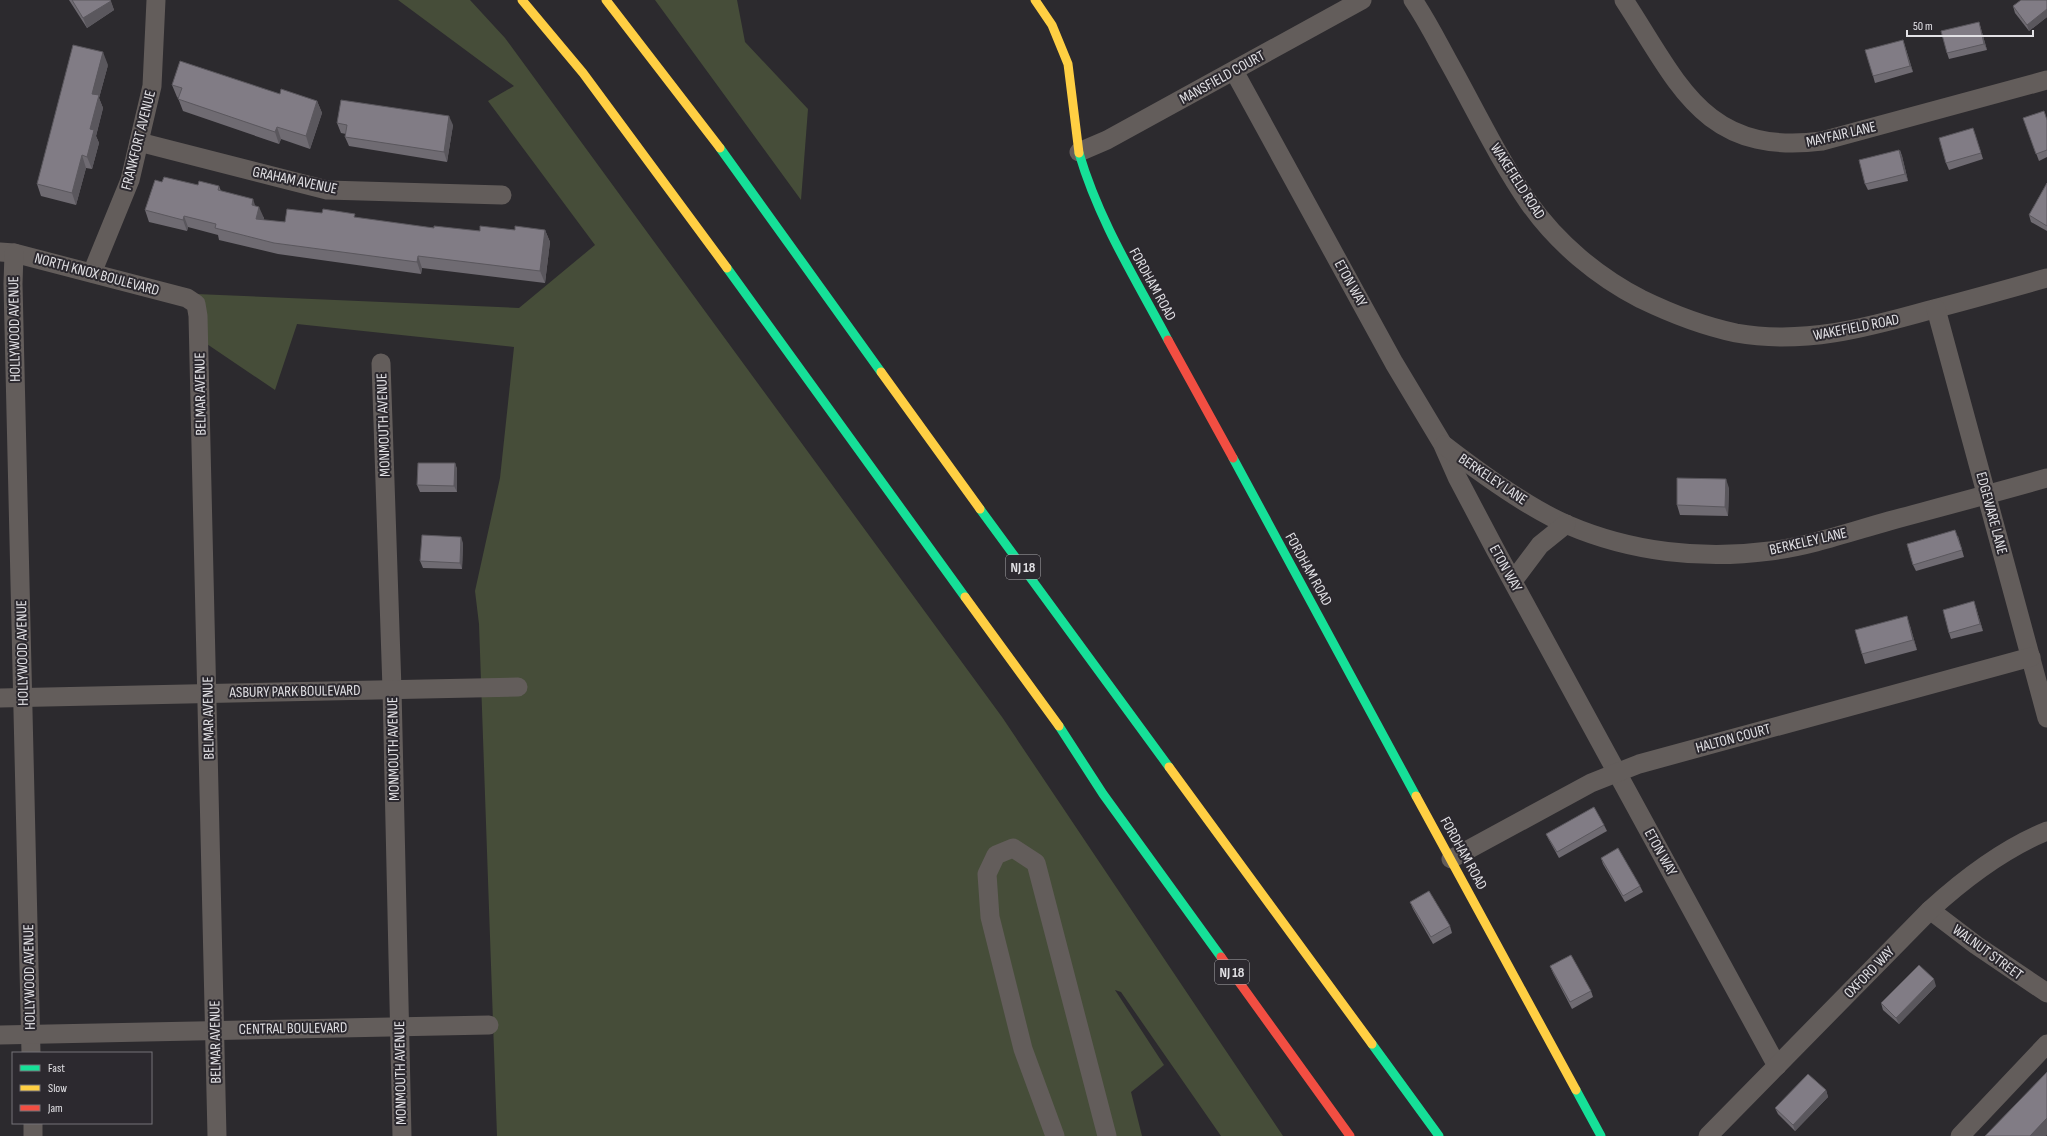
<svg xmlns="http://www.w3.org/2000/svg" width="2047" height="1136" font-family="'Sofia Sans Condensed',sans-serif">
  <rect width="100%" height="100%" fill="#2c2a2e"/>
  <g fill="#464d39">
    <polygon points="398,0 470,0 505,38 1002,717 1283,1136 1221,1136 1121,992 1115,990 1164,1065 1131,1092 1142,1136 497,1136 479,624 475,591 500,478 514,347 297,324 275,390 201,340 196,294 519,308 595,245 488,101 514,86"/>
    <polygon points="655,0 737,0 745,42 808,109 801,200"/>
  </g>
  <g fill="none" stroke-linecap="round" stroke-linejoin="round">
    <g stroke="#635d5b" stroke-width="19">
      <path d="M1413 0C1426 19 1436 39 1447 59 1474 107 1498 158 1529 203 1557 243 1598 277 1641 299 1672 314 1703 326 1736 333 1803 345 1866 328 1930 310 1969 300 2008 289 2047 278"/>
      <path d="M1624 0C1679 84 1704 156 1822 141L2047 80"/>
      <polyline points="1234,71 1394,363 1442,443 1457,477 1495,549 1777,1066"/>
      <polyline points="139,142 327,190 502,195"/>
      <polyline points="1079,152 1107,140 1362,0"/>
      <polyline points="0,252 14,253 187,298 196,304 198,316 217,1136"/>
      <polyline points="14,253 13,284 31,1053"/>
      <polyline points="92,273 130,180 152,86 156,0"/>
      <polyline points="1936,309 2047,718"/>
      <polyline points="381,363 392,689 402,1136"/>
      <path d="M1444 445C1479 472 1528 508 1568 525 1631 552 1702 560 1770 551 1810 546 1850 532 1889 521 1941 507 1994 493 2047 478"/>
      <polyline points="1513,581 1540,545 1566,524"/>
      <polyline points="0,698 518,687"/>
      <polyline points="1451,859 1591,783 1639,764 2031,657"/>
      <polyline points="1930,910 1976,945 2047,993"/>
      <polyline points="0,1035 489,1025"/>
      <polyline points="33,1123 33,1136"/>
      <polyline points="1055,1136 1023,1049 990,917 987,874 996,855 1013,848 1036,863 1107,1136"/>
      <path d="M1708 1136 1930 910C1965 878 2003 849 2047 831"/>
      <polyline points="1960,1136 2047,1044"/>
    </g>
    <g stroke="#16e098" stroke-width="9">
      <polyline points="720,148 881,372"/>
      <path d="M1079 153C1099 221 1135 278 1168 340"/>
      <polyline points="727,268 965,597"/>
      <polyline points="1233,458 1416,796"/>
      <polyline points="980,509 1169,767"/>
      <polyline points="1059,726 1103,794 1221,957"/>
      <polyline points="1372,1044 1439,1136"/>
      <polyline points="1576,1090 1601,1136"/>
    </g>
    <g stroke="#ffcf43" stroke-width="9">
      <polyline points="522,0 583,73 727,268"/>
      <polyline points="606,0 720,148"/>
      <polyline points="1035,0 1052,25 1068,64 1079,153"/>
      <polyline points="881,372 980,509"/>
      <polyline points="965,597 1059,726"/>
      <polyline points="1169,767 1372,1044"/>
      <polyline points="1416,796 1576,1090"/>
    </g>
    <g stroke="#f24e42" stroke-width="9">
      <polyline points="1168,340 1233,458"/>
      <polyline points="1221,957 1350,1136"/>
    </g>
  </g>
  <g fill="#6f6b72">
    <polygon points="69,0 110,0 114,10 87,28"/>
    <polygon points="2047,1 2047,17 2029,31 2015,13 2013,6"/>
    <polygon points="1979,22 1987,50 1949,59 1947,53"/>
    <polygon points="1903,40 1913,72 1875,83 1873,76"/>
    <polygon points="108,65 99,98 103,108 96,136 99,143 92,169 86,168 76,205 41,196 37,184"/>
    <polygon points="172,85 280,94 317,101 322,113 310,149 281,139 279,144 183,111 178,98 177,97"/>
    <polygon points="2023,118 2047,120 2047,157 2039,161"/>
    <polygon points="337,123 453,125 447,162 349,146 345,137 346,134 341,133"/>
    <polygon points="1975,134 1983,159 1949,170 1946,163"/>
    <polygon points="1900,150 1902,156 1908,181 1868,190 1865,184"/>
    <polygon points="162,182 198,185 219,186 221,191 255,206 264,218 263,220 285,222 356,218 434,228 480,231 515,230 545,230 550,242 545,283 422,268 421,274 278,254 219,240 218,235 188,227 187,231 149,222 145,210"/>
    <polygon points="2047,183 2047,231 2031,222 2029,215"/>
    <polygon points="455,463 457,469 457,492 420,492 417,485"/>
    <polygon points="1729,488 1728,516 1680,515 1677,505"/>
    <polygon points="1958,536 1964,557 1916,571 1913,565"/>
    <polygon points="463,543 462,569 423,568 420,561"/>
    <polygon points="1976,608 1983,631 1951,639 1949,633"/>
    <polygon points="1910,626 1917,650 1865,664 1862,654"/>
    <polygon points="1604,825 1607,831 1559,858 1549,840 1546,834"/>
    <polygon points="1601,858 1640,886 1643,892 1625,902 1603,864"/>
    <polygon points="1410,902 1450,926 1452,933 1433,944 1413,909"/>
    <polygon points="1550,966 1591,991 1593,997 1572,1009 1553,973"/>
    <polygon points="1936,986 1899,1024 1883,1010 1881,1003"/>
    <polygon points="1826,1090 1828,1097 1795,1131 1778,1114 1775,1108"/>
  </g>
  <g fill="#5a575d">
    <polygon points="111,1 114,10 87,28 83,18"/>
    <polygon points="2047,9 2047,17 2029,31 2027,25"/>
    <polygon points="1979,22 1987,50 1984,44"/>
    <polygon points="1903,40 1905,46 1913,72 1910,66"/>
    <polygon points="103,52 108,65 99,98 103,108 96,136 99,143 92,169 87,157 92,94"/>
    <polygon points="317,101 322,113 310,149 306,136"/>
    <polygon points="449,116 453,125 447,162 444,152"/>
    <polygon points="277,127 281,139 279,144 275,132"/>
    <polygon points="1899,150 1902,156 1908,181 1905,174"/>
    <polygon points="82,155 86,168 76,205 72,193"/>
    <polygon points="253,199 257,211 252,205"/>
    <polygon points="259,207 264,218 260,230 256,219"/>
    <polygon points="184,216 188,227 187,231 183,220"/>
    <polygon points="545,230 550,242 545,283 540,271"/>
    <polygon points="418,256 422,268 421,274 417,262"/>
    <polygon points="455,463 457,469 457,492 454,486"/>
    <polygon points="1726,479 1729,488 1728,516 1725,507"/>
    <polygon points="461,537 463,543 462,569 460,563"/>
    <polygon points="1974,601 1976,608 1983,631 1980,624"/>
    <polygon points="1907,616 1910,626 1917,650 1913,640"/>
    <polygon points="1934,979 1936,986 1899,1024 1896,1018"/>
    <polygon points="1826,1090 1828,1097 1795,1131 1793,1125"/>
    <polygon points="2047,1118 2047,1135 2046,1136 2030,1136"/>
  </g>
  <g fill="#817c85" stroke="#5a575d">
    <polygon points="72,0 110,0 111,1 83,18"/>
    <polygon points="2021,0 2047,0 2047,9 2027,25 2013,6"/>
    <polygon points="1979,22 1984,44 1947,53 1941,31"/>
    <polygon points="1903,40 1910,66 1873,76 1865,50"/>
    <polygon points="73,45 103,52 92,94 99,95 90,129 94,130 87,157 82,155 72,193 37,184"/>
    <polygon points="180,61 280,94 281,89 317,101 306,136 277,127 275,132 178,99 182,88 172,85"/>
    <polygon points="341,100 449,116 444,152 345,137 347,125 337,123"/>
    <polygon points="2044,111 2047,120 2047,150 2036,154 2023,118"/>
    <polygon points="1973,128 1981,153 1946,163 1939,138"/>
    <polygon points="1899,150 1905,174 1865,184 1859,160"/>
    <polygon points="164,177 198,185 199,181 219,186 218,190 253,199 252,205 259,207 256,219 285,222 287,209 322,213 323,209 355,214 354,217 434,228 434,226 480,231 480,226 515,230 515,226 545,230 540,271 418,256 417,262 274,243 215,228 216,224 184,216 183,220 145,210 155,180 162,182"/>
    <polygon points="2047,183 2047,226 2029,215"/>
    <polygon points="418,463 455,463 454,486 417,485"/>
    <polygon points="1677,478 1726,479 1725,507 1677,505"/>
    <polygon points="1955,530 1962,550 1913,565 1907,544"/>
    <polygon points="422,535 461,537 460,563 420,561"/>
    <polygon points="1974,601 1980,624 1949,633 1943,610"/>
    <polygon points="1907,616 1913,640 1862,654 1855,630"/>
    <polygon points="1594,807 1604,825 1557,852 1546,834"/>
    <polygon points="1618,848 1640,886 1623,896 1601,858"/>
    <polygon points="1429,891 1450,926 1431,937 1410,902"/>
    <polygon points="1571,955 1591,991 1570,1002 1550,966"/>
    <polygon points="1919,965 1934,979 1896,1018 1881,1003"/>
    <polygon points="2047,1072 2047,1118 2030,1136 1985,1136"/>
    <polygon points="1808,1074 1826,1090 1793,1125 1775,1108"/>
  </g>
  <g text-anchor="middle" stroke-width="4" stroke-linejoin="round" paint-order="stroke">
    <g fill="#2c292f" stroke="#abaaae" stroke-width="1">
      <rect x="1006" y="555" width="34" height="24" rx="3"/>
      <rect x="1215" y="960" width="34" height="24" rx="3"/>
    </g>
    <g font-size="14" font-weight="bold" fill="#e2e1e5">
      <text x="1023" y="572">NJ 18</text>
      <text x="1232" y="977">NJ 18</text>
    </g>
    <g font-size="15" fill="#e2e1e5" stroke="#2c292f">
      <text transform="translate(1222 77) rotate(-29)" y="5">MANSFIELD COURT</text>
      <text transform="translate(1841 134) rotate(-13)" y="5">MAYFAIR LANE</text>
      <text transform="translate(138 140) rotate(-76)" y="5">FRANKFORT AVENUE</text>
      <text transform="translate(295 180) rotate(12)" y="5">GRAHAM AVENUE</text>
      <text transform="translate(1518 181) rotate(57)" y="5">WAKEFIELD ROAD</text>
      <text transform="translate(97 274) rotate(15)" y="5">NORTH KNOX BOULEVARD</text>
      <text transform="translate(1351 283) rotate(61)" y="5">ETON WAY</text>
      <text transform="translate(1153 284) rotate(61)" y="5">FORDHAM ROAD</text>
      <text transform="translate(1856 327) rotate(-11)" y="5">WAKEFIELD ROAD</text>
      <text transform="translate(14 329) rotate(-91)" y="5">HOLLYWOOD AVENUE</text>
      <text transform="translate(200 394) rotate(-91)" y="5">BELMAR AVENUE</text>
      <text transform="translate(383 425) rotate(-92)" y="5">MONMOUTH AVENUE</text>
      <text transform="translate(1493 479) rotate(34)" y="5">BERKELEY LANE</text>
      <text transform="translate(1992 513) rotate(75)" y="5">EDGEWARE LANE</text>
      <text transform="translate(1808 541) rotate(-13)" y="5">BERKELEY LANE</text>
      <text transform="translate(1506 568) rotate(61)" y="5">ETON WAY</text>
      <text transform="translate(1309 569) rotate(61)" y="5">FORDHAM ROAD</text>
      <text transform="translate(22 653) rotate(-91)" y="5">HOLLYWOOD AVENUE</text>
      <text transform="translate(295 691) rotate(-1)" y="5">ASBURY PARK BOULEVARD</text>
      <text transform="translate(208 718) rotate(-91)" y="5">BELMAR AVENUE</text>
      <text transform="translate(1733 738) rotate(-15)" y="5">HALTON COURT</text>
      <text transform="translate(393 749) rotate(-91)" y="5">MONMOUTH AVENUE</text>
      <text transform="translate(1661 852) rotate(61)" y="5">ETON WAY</text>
      <text transform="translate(1464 853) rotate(61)" y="5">FORDHAM ROAD</text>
      <text transform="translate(1988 952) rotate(36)" y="5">WALNUT STREET</text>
      <text transform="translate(1869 972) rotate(-46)" y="5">OXFORD WAY</text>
      <text transform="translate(29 977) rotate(-91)" y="5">HOLLYWOOD AVENUE</text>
      <text transform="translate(293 1028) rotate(-1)" y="5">CENTRAL BOULEVARD</text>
      <text transform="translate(215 1042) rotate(-91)" y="5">BELMAR AVENUE</text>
      <text transform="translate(400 1073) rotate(-91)" y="5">MONMOUTH AVENUE</text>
    </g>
  </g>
  <rect x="12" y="1052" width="140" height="72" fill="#2c292f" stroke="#757378"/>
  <rect x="20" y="1065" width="20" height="6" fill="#16e098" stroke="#757378"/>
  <text x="48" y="1072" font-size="12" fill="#e2e1e5">Fast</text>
  <rect x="20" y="1085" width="20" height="6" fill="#ffcf43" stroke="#757378"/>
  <text x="48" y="1092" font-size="12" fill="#e2e1e5">Slow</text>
  <rect x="20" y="1105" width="20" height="6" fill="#f24e42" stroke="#757378"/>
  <text x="48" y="1112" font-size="12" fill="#e2e1e5">Jam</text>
  <path d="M1907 30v6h126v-6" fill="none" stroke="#e2e1e5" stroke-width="2"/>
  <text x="1913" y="30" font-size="12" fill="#e2e1e5" stroke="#2c292f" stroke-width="3" paint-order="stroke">50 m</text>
</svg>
